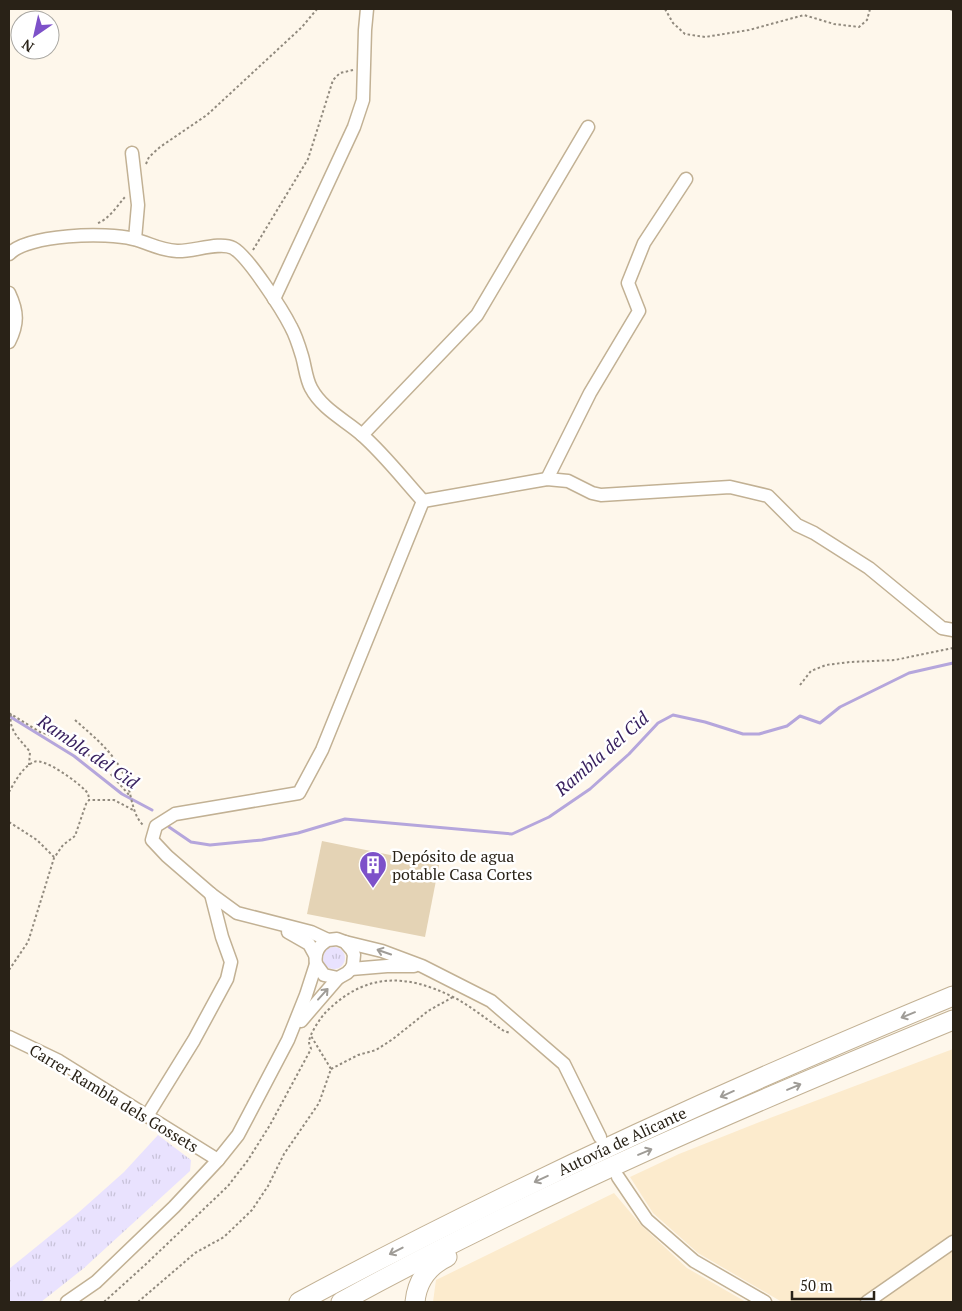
<svg xmlns="http://www.w3.org/2000/svg" width="962" height="1311" font-family="'PT Serif',serif">
  <defs>
    <pattern id="grass-tufts" width="24" height="20" patternUnits="userSpaceOnUse" patternTransform="scale(1.25)"><rect width="24" height="20" fill="#e9e2fe"/><path d="M3 7l-1-3M5 7V3M7 7l1-3M15 17l-1-3M17 17v-4M19 17l1-3" fill="none" stroke="#c8c2d9"/></pattern>
  </defs>
  <rect width="100%" height="100%" fill="#fef7eb"/>
  <g fill="#fcebcd">
    <polygon points="953,1049 953,1302 782,1302 698,1253 653,1213 630,1177 679,1154 770,1118"/>
    <polygon points="614,1193 641,1225 687,1268 746,1302 433,1302 436,1280"/>
  </g>
  <g fill="url(#grass-tufts)">
    <circle cx="334" cy="958" r="11"/>
    <polygon points="158,1135 191,1160 190,1171 84,1268 41,1302 9,1302 9,1269 78,1213 124,1172"/>
  </g>
  <g fill="none" stroke-linecap="round" stroke-linejoin="round">
    <g stroke="#b5a6dc" stroke-width="3">
      <polyline points="9,716 74,756 122,794 152,810"/>
      <polyline points="169,827 191,842 210,845 262,840 298,833 345,819 512,834 549,817 590,789 629,754 658,723 673,715 705,722 743,734 759,734 787,726 800,716 820,723 840,707 909,673 953,663"/>
    </g>
  </g>
  <polygon fill="#e4d3b5" points="322,841 439,865 425,937 307,914"/>
  <g fill="none" stroke-linecap="round" stroke-linejoin="round">
    <defs>
      <g id="minor">
        <polyline points="132,153 138,205 135,239"/>
        <path d="M9 254C28 234 107 232 133 239 150 243 158 250 177 251 192 252 220 241 233 248 248 256 283 311 291 327 296 336 299 346 302 356 305 366 306 379 311 388 322 409 345 420 361 434 384 454 403 479 423 501L322 750 299 793 175 814 156 826 152 840 167 856 211 894 237 913 311 932 328 940 337 939 345 942 352 950 354 955 353 965 351 969 347 973 338 978 324 975 316 964C314 952 319 945 328 940"/>
        <path d="M9 293C18 312 18 324 9 342"/>
        <polyline points="274,299 354,127 363,100 365,30 367,9"/>
        <polyline points="362,435 477,315 588,127"/>
        <polyline points="547,479 590,393 639,311 628,283 644,243 686,179"/>
        <polyline points="423,501 547,479 568,481 592,493 601,495 730,487 768,496 797,525 814,533 869,568 942,628 953,630"/>
        <polyline points="288,932 309,944 315,955"/>
        <polyline points="345,942 382,951 422,966 491,1001 564,1064 600,1137"/>
        <polyline points="351,969 387,966 414,966"/>
        <polyline points="301,1021 338,978"/>
        <polyline points="9,1037 59,1061 218,1160"/>
        <polyline points="147,1116 194,1040 227,979 231,962 222,937 211,894"/>
        <polyline points="618,1177 647,1220 694,1261 765,1302"/>
        <polyline points="67,1302 96,1282 174,1207 218,1160 238,1135 288,1040 306,995 316,964"/>
        <polyline points="867,1302 953,1242"/>
      </g>
      <g id="highway">
        <path d="M299 1302C511 1188 730 1088 953 996"/>
        <path d="M341 1302C538 1194 746 1105 953 1020"/>
        <path d="M415 1302C417 1281 428 1266 447 1257"/>
      </g>
    </defs>
    <use href="#minor" stroke="#c2b194" stroke-width="15"/>
    <use href="#highway" stroke="#c2b194" stroke-width="21"/>
    <g stroke="#918a7e" stroke-width="2" stroke-dasharray="2.5 2.5" stroke-linecap="butt">
      <polyline points="665,9 673,23 685,34 705,37 749,30 804,15 834,24 859,27 867,20 870,9"/>
      <polyline points="950,9 953,11"/>
      <polyline points="146,164 149,157 160,147 207,115 302,27 317,9"/>
      <path d="M98 223C109 219 117 206 125 197"/>
      <polyline points="253,250 308,159 333,80 340,73 353,70"/>
      <polyline points="800,685 811,671 826,665 850,662 895,660 953,648"/>
      <polyline points="9,713 40,732 59,738 74,749 86,753 107,770 130,796"/>
      <path d="M11 714C8 731 21 740 30 752L29 765"/>
      <path d="M75 720C95 738 115 753 125 778 132 793 131 813 143 825"/>
      <path d="M9 792C15 782 22 767 34 762 44 757 77 782 85 790 88 793 89 796 89 800"/>
      <polyline points="9,822 37,840 54,857"/>
      <polyline points="9,970 28,942 54,858 63,845 75,836 86,804 89,800 114,800 135,811"/>
      <polyline points="331,1069 358,1055 376,1050 393,1039 428,1011 453,997"/>
      <path d="M104 1302 145 1265 228 1186 248 1160 270 1125 311 1049C311 1048 309 1044 309 1042 309 1035 321 1017 326 1012 365 973 405 973 453 997 471 1006 487 1020 504 1031L510 1033"/>
      <polyline points="138,1302 195,1253 224,1237 252,1210 268,1186 284,1154 319,1103 331,1069 311,1036"/>
    </g>
    <use href="#minor" stroke="#fff" stroke-width="12"/>
    <use href="#highway" stroke="#fff" stroke-width="19"/>
  </g>
  <defs><path id="oneway-shaft" d="M-6 0H5M1.5-3L5.5 0L1.5 3" fill="none" stroke-width="1.6" stroke-linecap="round" stroke-linejoin="round" transform="scale(1.25)"/></defs>
  <g stroke="#9f9c97">
    <use href="#oneway-shaft" transform="translate(384 952) rotate(-161)"/>
    <use href="#oneway-shaft" transform="translate(323 994) rotate(-48)"/>
    <use href="#oneway-shaft" transform="translate(908 1015) rotate(158)"/>
    <use href="#oneway-shaft" transform="translate(794 1087) rotate(-23)"/>
    <use href="#oneway-shaft" transform="translate(727 1094) rotate(156)"/>
    <use href="#oneway-shaft" transform="translate(645 1152) rotate(-23)"/>
    <use href="#oneway-shaft" transform="translate(541 1179) rotate(155)"/>
    <use href="#oneway-shaft" transform="translate(396 1251) rotate(153)"/>
  </g>
  <defs>
    <symbol id="building-pin" viewBox="-11 -11 22 30"><path d="M0 17L-7.5 6A9.5 9.5 0 1 1 7.5 6Z" fill="#7d51c9" stroke="#fff"/><path d="M-4-6H4V6H1V3H-1V6H-4ZM-2.5-4.3h1.7v1.8h-1.7ZM.8-4.3h1.7v1.8H.8ZM-2.5-1h1.7V.8h-1.7ZM.8-1h1.7V.8H.8Z" fill="#fff"/></symbol>
  </defs>
  <g fill-rule="evenodd">
    <use href="#building-pin" x="357" y="849" width="32" height="43"/>
  </g>
  <g text-anchor="middle" stroke-width="5" stroke-linejoin="round" paint-order="stroke">
    <g font-size="16" fill="#292217" stroke="#fff" text-anchor="start">
      <text x="392" y="862">Depósito de agua<tspan x="392" dy="18">potable Casa Cortes</tspan></text>
    </g>
    <g font-size="16" fill="#292217" stroke="#fff">
      <text transform="translate(114 1098) rotate(31)" y="6">Carrer Rambla dels Gossets</text>
      <text transform="translate(622 1141) rotate(-25)" y="6">Autovía de Alicante</text>
    </g>
    <g font-size="18" font-style="italic" fill="#371f5e" stroke="#fff">
      <text transform="translate(88 752) rotate(34)" y="6">Rambla del Cid</text>
      <text transform="translate(602 754) rotate(-41)" y="6">Rambla del Cid</text>
    </g>
  </g>
  <rect width="962" height="1311" fill="none" stroke="#292217" stroke-width="20"/>
  <g transform="translate(35 35) rotate(214)"><circle r="24" fill="#ffffff" stroke="#a9a7a2"/>
  <path d="M0-4L9 19L0 12L-9 19Z" fill="#7d51c9"/>
  <text y="-8" font-size="14" font-weight="bold" text-anchor="middle" fill="#292217">N</text>
  </g>
  <path d="M792 1291v8h82v-8" fill="none" stroke="#292217" stroke-width="2.5"/>
  <text x="800" y="1291" font-size="15" fill="#292217" stroke="#ffffff" stroke-width="4" paint-order="stroke">50 m</text>
</svg>
